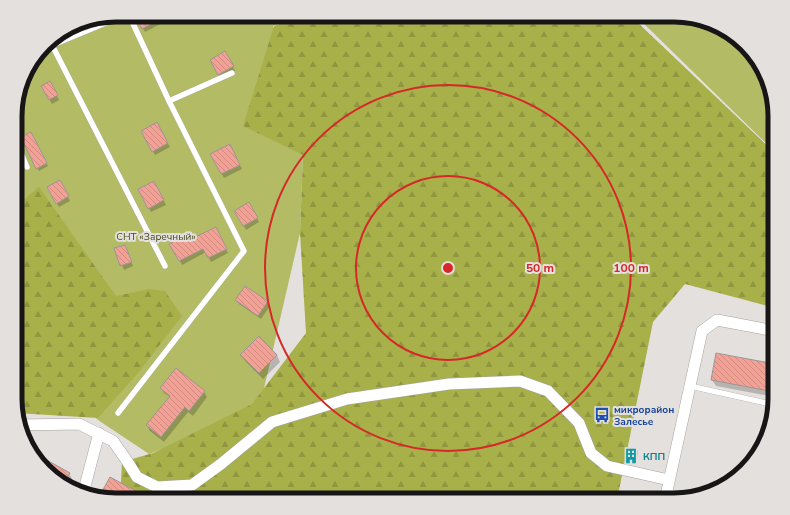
<svg xmlns="http://www.w3.org/2000/svg" width="790" height="515" font-family="'Nunito Sans',sans-serif">
  <defs>
    <pattern id="forest-firs" width="22" height="20" patternUnits="userSpaceOnUse"><rect width="22" height="20" fill="#a8b049"/><path d="M5 1l3.5 6h-7zM16 11l3.5 6h-7z" fill="#90963f"/></pattern>
    <pattern id="building-back-hatch" width="6" height="6" patternUnits="userSpaceOnUse"><rect width="6" height="6" fill="#f4a195"/><path d="M-1 5l2 2M0 0l6 6M5-1l2 2" fill="none" stroke="#d08a80"/></pattern>
  </defs>
  <rect width="100%" height="100%" fill="#e4e0de"/>
  <g fill="#b3bb65">
    <polygon points="116,15 306,15 273,26 303,155 300,233 259,410 149,454 98,420 16,349 16,103 26,71 49,40 78,23"/>
    <polygon points="635,15 674,15 730,32 762,66 775,110 775,152"/>
  </g>
  <g fill="url(#forest-firs)">
    <polygon points="306,15 634,15 637,22 775,153 775,308 685,284 653,322 617,500 120,500 122,462 153,453 252,404 306,333 300,233 303,155 243,126 274,26"/>
    <polygon points="39,187 116,296 149,289 165,291 182,316 138,373 98,418 16,413 16,206"/>
  </g>
  <g fill="#0003">
    <polygon points="135,15 157,15 162,23 145,32"/>
    <polygon points="225,52 235,71 221,78 211,60"/>
    <polygon points="50,82 59,100 52,104 42,86"/>
    <polygon points="157,124 170,147 155,155 142,132"/>
    <polygon points="31,134 48,166 39,171 37,168"/>
    <polygon points="229,145 242,169 224,178 211,154"/>
    <polygon points="60,181 70,201 59,207 48,187"/>
    <polygon points="154,182 166,205 151,212 139,190"/>
    <polygon points="249,203 259,222 246,230 235,211"/>
    <polygon points="215,229 228,253 211,262 206,252 182,265 171,244 187,243"/>
    <polygon points="125,246 133,266 124,270 116,249"/>
    <polygon points="245,287 267,302 270,306 261,319 239,304 236,300"/>
    <polygon points="259,338 277,355 280,362 263,379 245,361 242,355"/>
    <polygon points="775,365 775,397 716,386 712,380"/>
    <polygon points="161,388 204,392 207,397 193,416 188,412 164,442 150,431 147,425 170,397 164,393"/>
    <polygon points="637,451 638,453 636,464 627,463 626,461"/>
    <polygon points="44,460 69,473 72,479 68,485 60,483 42,464"/>
    <polygon points="110,479 135,492 138,498 137,500 116,500 101,495"/>
  </g>
  <g fill="url(#building-back-hatch)" stroke="#9b9797">
    <polygon points="134,15 168,15 142,29"/>
    <polygon points="225,51 234,66 218,75 210,60"/>
    <polygon points="50,81 58,95 49,100 41,86"/>
    <polygon points="157,122 168,143 152,152 141,131"/>
    <polygon points="31,132 47,163 36,169 21,137"/>
    <polygon points="230,144 240,165 221,174 210,154"/>
    <polygon points="60,180 69,196 56,204 47,187"/>
    <polygon points="154,181 164,200 148,209 138,189"/>
    <polygon points="249,202 258,218 243,226 234,211"/>
    <polygon points="216,227 227,249 208,258 203,249 179,261 169,244 184,236 187,241"/>
    <polygon points="125,245 132,262 120,266 114,248"/>
    <polygon points="245,286 268,301 258,316 235,300"/>
    <polygon points="259,336 277,355 259,373 240,355"/>
    <polygon points="716,353 775,364 775,392 711,380"/>
    <polygon points="176,368 205,391 189,411 185,407 161,437 146,425 170,396 160,388"/>
    <polygon points="627,448 637,450 635,463 625,461"/>
    <polygon points="36,454 70,473 63,484 60,483 35,456"/>
    <polygon points="110,477 136,491 131,500 116,500 100,495"/>
  </g>
  <g fill="none" stroke-linecap="round" stroke-linejoin="round">
    <defs>
      <g id="lane">
        <polyline points="52,45 165,266"/>
        <polyline points="43,49 125,15"/>
        <polyline points="169,101 232,73"/>
        <polyline points="16,141 27,167"/>
        <polyline points="690,386 775,405"/>
        <polyline points="118,413 244,251 169,101 129,15"/>
        <polyline points="667,492 690,497"/>
      </g>
      <g id="street">
        <polyline points="20,425 79,424 113,441 127,461 137,477 157,487 192,485 221,464 272,422 347,399 449,384 520,381 548,391 579,423 591,453 607,466 669,480"/>
        <polyline points="84,490 99,433"/>
        <polyline points="665,500 702,331 717,320 775,331"/>
      </g>
    </defs>
    <use href="#lane" stroke="#a5a19f" stroke-width="6"/>
    <use href="#street" stroke="#a5a19f" stroke-width="12"/>
    <use href="#lane" stroke="#fff" stroke-width="5.5"/>
    <use href="#street" stroke="#fff" stroke-width="11"/>
  </g>
  <g fill="none" stroke="#d62828" stroke-width="2">
    <circle cx="448" cy="268" r="92"/>
    <circle cx="448" cy="268" r="183"/>
  </g>
  <defs>
    <symbol id="bus-bare" viewBox="-9 -9 18 18"><path d="M-5-6H5V4H4V6H2V4H-2V6H-4V4H-5ZM-3.5-4V0h7V-4ZM-3.5 1.2v1.5H-2V1.2ZM2 1.2v1.5H3.5V1.2Z" fill="#1a4fb4" stroke="#e4e0de" stroke-width="2.5" paint-order="stroke"/></symbol>
    <symbol id="building-bare" viewBox="-9 -9 18 18"><path d="M-4-6H4V6H1V3H-1V6H-4ZM-2.5-4.3h1.7v1.8h-1.7ZM.8-4.3h1.7v1.8H.8ZM-2.5-1h1.7V.8h-1.7ZM.8-1h1.7V.8H.8Z" fill="#0f9aa8" stroke="#e4e0de" stroke-width="2.5" paint-order="stroke"/></symbol>
  </defs>
  <g fill-rule="evenodd">
    <use href="#bus-bare" x="591" y="404" width="22" height="22"/>
    <use href="#building-bare" x="620" y="445" width="22" height="22"/>
  </g>
  <g text-anchor="middle" stroke-width="4" stroke-linejoin="round" paint-order="stroke">
    <g font-size="10" fill="#474a20" stroke="#e4e0de">
      <text x="156" y="240">СНТ «Заречный»</text>
    </g>
    <g font-size="10" font-weight="bold" fill="#164399" stroke="#e4e0de" text-anchor="start">
      <text x="614" y="413">микрорайон<tspan x="614" dy="12">Залесье</tspan></text>
    </g>
    <g font-size="10" font-weight="bold" fill="#0d838f" stroke="#e4e0de" text-anchor="start">
      <text x="643" y="460">КПП</text>
    </g>
  </g>
  <path d="M0 0H790V515H0ZM116 22H674A94 94 0 0 1 768 116V399A94 94 0 0 1 674 493H116A94 94 0 0 1 22 399V116A94 94 0 0 1 116 22Z" fill="#e4e0de" fill-rule="evenodd"/>
  <path fill="none" stroke="#171515" stroke-width="5" d="M116 22H674A94 94 0 0 1 768 116V399A94 94 0 0 1 674 493H116A94 94 0 0 1 22 399V116A94 94 0 0 1 116 22Z"/>
  <circle cx="448" cy="268" r="6" fill="#d62828" stroke="#e4e0de" stroke-width="2"/>
  <g font-size="12" text-anchor="middle" font-weight="bold" fill="#d62828" stroke="#e4e0de" stroke-width="4" stroke-linejoin="round" paint-order="stroke">
    <text x="540" y="272">50 m</text>
    <text x="631" y="272">100 m</text>
  </g>
</svg>
